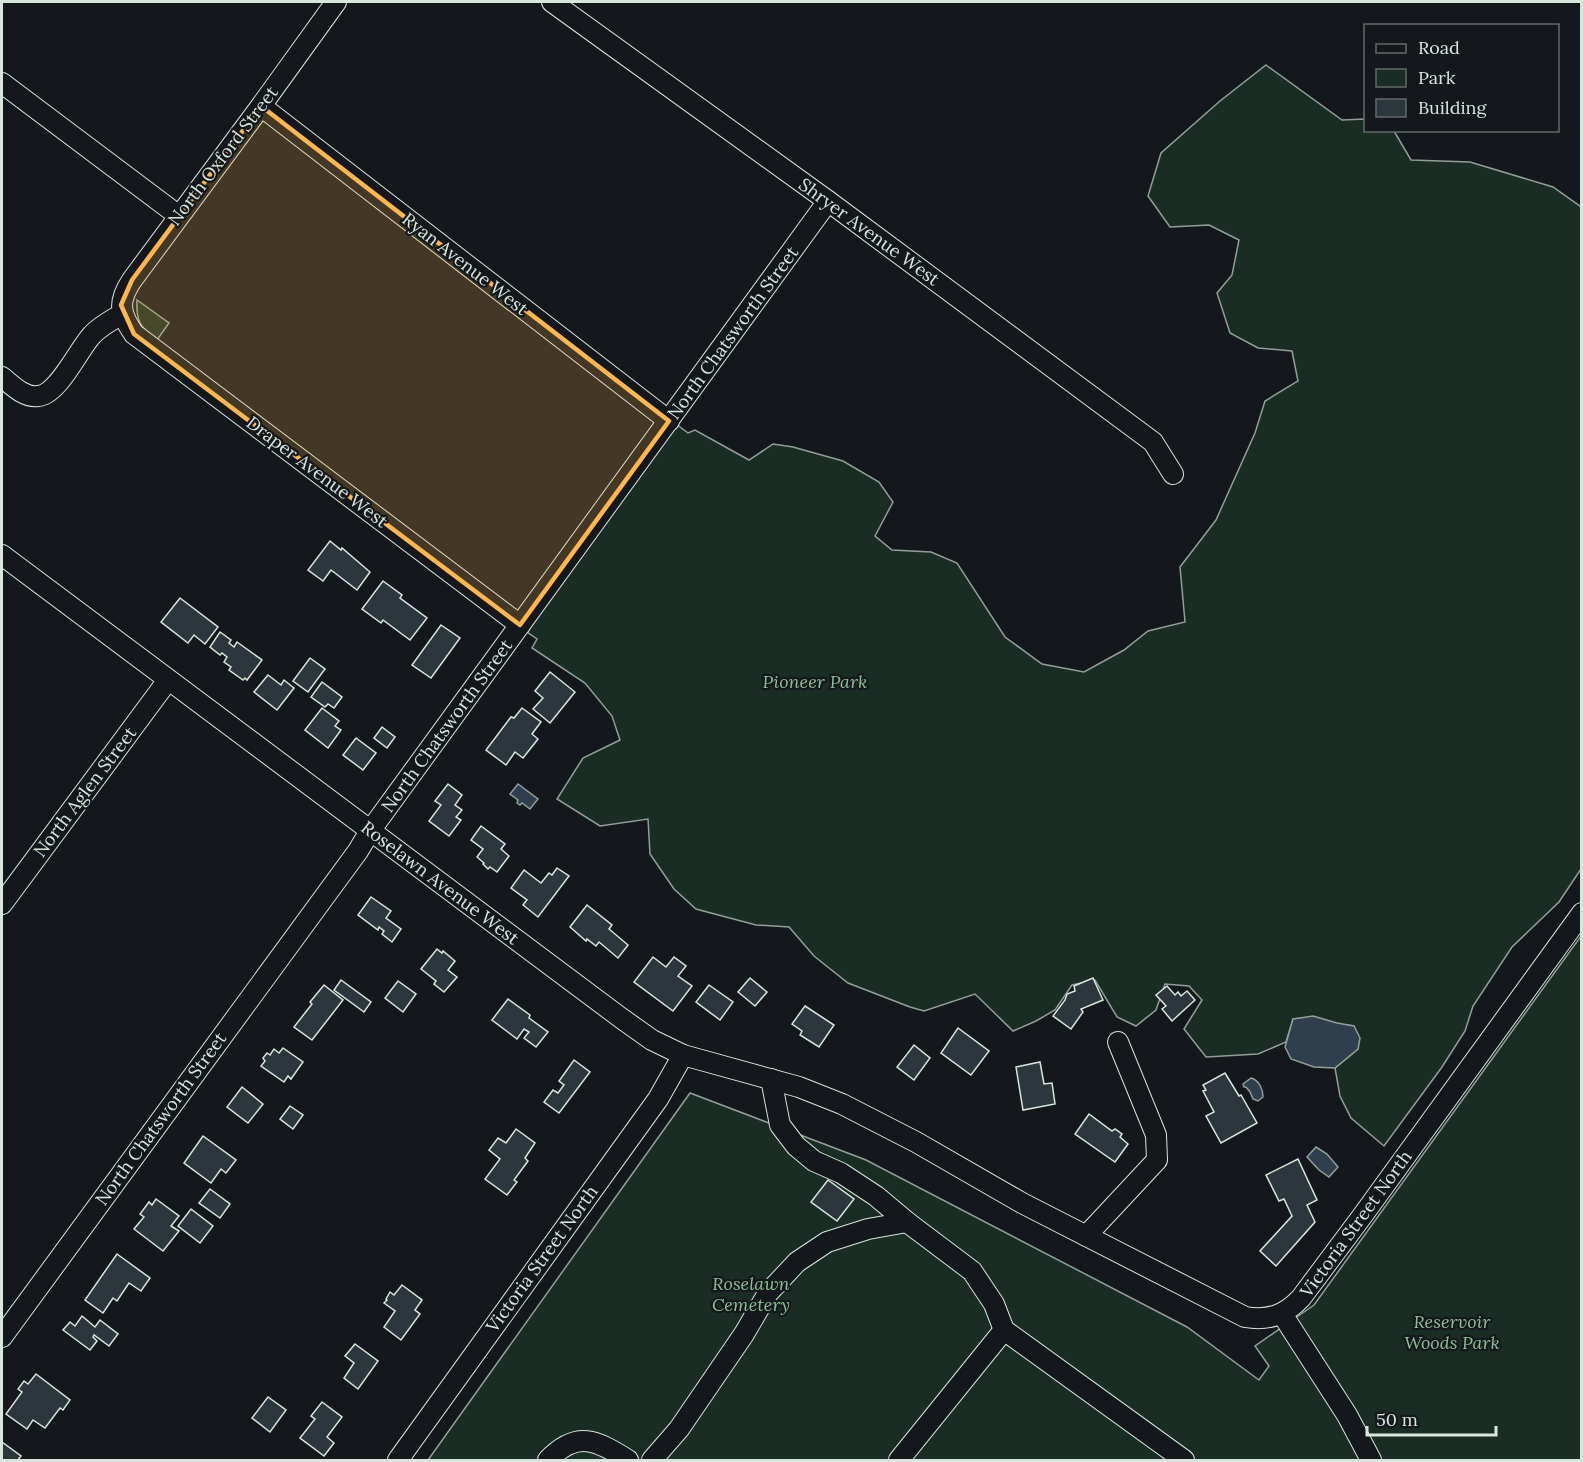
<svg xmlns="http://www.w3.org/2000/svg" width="1583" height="1462" font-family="Lora,serif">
  <rect width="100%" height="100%" fill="#14181c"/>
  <g fill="#1a2d24" stroke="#939e99" stroke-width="1.5">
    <polygon points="1266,65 1342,120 1365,119 1366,130 1394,131 1411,160 1470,162 1553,187 1581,207 1581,869 1559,902 1512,947 1473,1006 1465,1031 1442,1067 1384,1146 1351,1118 1340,1096 1335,1068 1358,1049 1354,1026 1293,1019 1286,1042 1258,1054 1206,1057 1184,1029 1202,1000 1189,986 1165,984 1156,1010 1136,1026 1117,1017 1095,980 1072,985 1055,1010 1036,1021 1013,1031 975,994 924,1011 910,1007 848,983 814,956 789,927 756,925 696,909 674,889 650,854 648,819 600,826 557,799 583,758 620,740 612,716 585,683 532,648 537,639 527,632 676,424 688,433 695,430 749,460 773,444 793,447 843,461 879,482 893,502 875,536 892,550 931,552 957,563 1005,637 1042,664 1084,672 1124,650 1148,631 1185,622 1180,567 1216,520 1255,433 1265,401 1298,381 1292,351 1258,348 1230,333 1217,293 1232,275 1239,240 1209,225 1170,227 1148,196 1161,153 1220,101"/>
    <path d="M137 300 169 323 157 340C140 327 136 322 137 300Z"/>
    <polygon points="1581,936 1581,1460 428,1460 690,1093 866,1160 1187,1327 1259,1380 1269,1366 1255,1346 1314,1305"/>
  </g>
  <g fill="#2f3f4d" stroke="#939e99" stroke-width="1.5">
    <polygon points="518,784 538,799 530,809 522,803 520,805 517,803 518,800 510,794"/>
    <polygon points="1313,1016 1337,1023 1354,1026 1360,1038 1358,1049 1335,1068 1314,1067 1291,1059 1285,1047 1293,1019"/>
    <path d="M1251 1078C1259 1080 1263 1089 1263 1097L1258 1101 1253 1099 1250 1092 1246 1087H1244L1243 1084Z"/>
    <polygon points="1316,1147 1327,1154 1338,1167 1329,1177 1319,1170 1307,1157"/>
  </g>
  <g fill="#2c363c" stroke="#d8e6dc" stroke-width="1.5">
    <polygon points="330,541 341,550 342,548 370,572 357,590 331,570 323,581 308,570"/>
    <polygon points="383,581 402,595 400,598 427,618 410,640 383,620 381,623 362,609"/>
    <polygon points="180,598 218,627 205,644 194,635 188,643 161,622"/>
    <polygon points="441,625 460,638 431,678 412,665"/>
    <polygon points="220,632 231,640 229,643 234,647 237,642 262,660 247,680 245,678 243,680 229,670 231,667 224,662 227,657 222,653 220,655 210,647"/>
    <polygon points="310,658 325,669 308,692 293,681"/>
    <polygon points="550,672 575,692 550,723 533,709 543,698 535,691"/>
    <polygon points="268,675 281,685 284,680 294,688 277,710 254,692"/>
    <polygon points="322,682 342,697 334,708 328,704 325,707 311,697"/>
    <polygon points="322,708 339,721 335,726 341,730 328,748 305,730"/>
    <polygon points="522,708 541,722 532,734 538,739 523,758 515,752 506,765 486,750 511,717 514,718"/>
    <polygon points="382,727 395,737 387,748 374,738"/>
    <polygon points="356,738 376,753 363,770 343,755"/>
    <polygon points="448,784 462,795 455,805 462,810 456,817 461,820 449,836 429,821 441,805 435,801"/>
    <polygon points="481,826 505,844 501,849 509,856 497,872 490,867 488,869 483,864 484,863 477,857 483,849 471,840"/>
    <polygon points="557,868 569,876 538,917 523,905 527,900 511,888 524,870 541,883 549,873 552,875"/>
    <polygon points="371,897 391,911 386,918 401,929 392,942 382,934 384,931 379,927 378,930 358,915"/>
    <polygon points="587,905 612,925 609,929 628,945 618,958 599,942 596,946 587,939 586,941 570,927"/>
    <polygon points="437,949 442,953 443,951 455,961 448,970 457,977 444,992 434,984 436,981 421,969"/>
    <polygon points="653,957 666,967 674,957 686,966 678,976 692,986 673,1011 634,982"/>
    <polygon points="750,978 767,992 755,1006 738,992"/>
    <polygon points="1093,978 1103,1000 1081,1009 1083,1012 1071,1029 1053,1016 1065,1000 1067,994 1075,991 1074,986"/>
    <polygon points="341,980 371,1002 364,1012 334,990"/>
    <polygon points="398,981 416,994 403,1012 385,998"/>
    <polygon points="324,985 343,1000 312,1040 294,1027 312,1004 310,1002"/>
    <polygon points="709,985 733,1002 720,1020 696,1002"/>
    <polygon points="1167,986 1175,995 1178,992 1181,996 1187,991 1195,1000 1172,1021 1162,1009 1166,1006 1156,995"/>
    <polygon points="508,999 530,1015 529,1018 548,1032 536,1047 524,1038 529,1032 524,1029 517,1039 492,1020"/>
    <polygon points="805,1006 834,1025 819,1047 800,1035 802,1031 792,1024"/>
    <polygon points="958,1028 989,1051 971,1075 941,1053"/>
    <polygon points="914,1045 930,1058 914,1080 897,1067"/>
    <polygon points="283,1048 303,1062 291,1079 288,1076 284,1082 261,1066 265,1061 263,1058 267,1053 270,1055 274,1049 279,1053"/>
    <polygon points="574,1060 590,1072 559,1113 544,1102 553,1090 558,1093 564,1085 559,1081"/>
    <polygon points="1040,1062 1044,1084 1052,1083 1055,1104 1023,1110 1016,1067"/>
    <polygon points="1225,1073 1239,1096 1241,1095 1257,1123 1221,1143 1206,1116 1214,1112 1203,1091 1206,1090 1203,1085"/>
    <polygon points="242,1087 263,1104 248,1123 227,1107"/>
    <polygon points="290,1106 303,1115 293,1129 280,1119"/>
    <polygon points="1089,1114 1112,1131 1115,1129 1122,1134 1120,1137 1128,1144 1115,1162 1075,1134"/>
    <polygon points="516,1129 535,1143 525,1158 528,1161 514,1180 517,1182 507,1195 485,1179 500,1159 489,1150 498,1138 506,1143"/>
    <polygon points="203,1136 236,1160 226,1173 221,1169 211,1183 184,1163"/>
    <polygon points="1298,1159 1317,1200 1307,1205 1315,1222 1276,1266 1260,1251 1292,1216 1284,1199 1279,1201 1266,1175"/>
    <polygon points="828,1180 854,1199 837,1221 811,1202"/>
    <polygon points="210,1189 230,1204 220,1218 199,1203"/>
    <polygon points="156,1199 179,1216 171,1226 179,1231 163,1251 134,1229 144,1217 140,1214 149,1202 152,1205"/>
    <polygon points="191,1209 213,1226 200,1243 178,1226"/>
    <polygon points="117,1254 150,1278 141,1291 129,1283 117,1301 113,1298 103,1313 85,1300"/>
    <polygon points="402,1285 422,1300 415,1310 420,1314 401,1340 384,1327 395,1311 384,1303 387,1300 386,1299 390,1292 394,1295"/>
    <polygon points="82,1316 95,1327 100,1320 118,1334 109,1346 94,1335 93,1337 97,1341 90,1350 63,1330 70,1322 75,1326"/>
    <polygon points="355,1344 378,1361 358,1389 344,1378 354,1363 345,1356"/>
    <polygon points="36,1374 70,1400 63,1410 60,1408 45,1428 33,1420 27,1429 6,1414 22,1392 18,1389 24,1381 28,1384"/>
    <polygon points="268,1397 286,1410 270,1432 252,1418"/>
    <polygon points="322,1402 342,1417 327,1437 334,1443 324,1456 300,1438 315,1419 311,1416"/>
    <polygon points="2,1442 21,1456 18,1460 2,1460"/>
  </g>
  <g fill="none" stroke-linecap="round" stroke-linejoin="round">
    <defs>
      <g id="minor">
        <path d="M336 2 261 106 132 280C118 301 119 313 134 334L520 625"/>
        <polyline points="552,2 828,201 1153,442 1173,474"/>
        <polyline points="2,83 179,216"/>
        <polyline points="261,106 669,421"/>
        <path d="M2 377C12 385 24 398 38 396 58 395 78 350 92 335 100 326 112 320 122 314"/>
        <path d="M2 555 621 1018 652 1040 683 1055 799 1087 842 1104 916 1142 1022 1203 1245 1317C1269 1321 1285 1315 1301 1298L1363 1215 1582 913"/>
        <polyline points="2,904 168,680"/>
        <polyline points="771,1079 780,1125 796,1146 814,1161 841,1173 876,1196 907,1222 972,1271 994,1304 1004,1330 1184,1460"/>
        <polyline points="1086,1236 1157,1160 1156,1135 1118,1042"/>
        <polyline points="1282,1314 1347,1415 1371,1460"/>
        <polyline points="2,1337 358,851 370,831 828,201"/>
        <polyline points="398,1460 658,1099 683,1055"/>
        <path d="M548 1460C577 1430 596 1440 628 1460"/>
        <polyline points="652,1460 679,1429 744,1334 768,1293 797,1262 827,1242 868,1229 907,1222"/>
        <polyline points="899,1460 1004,1330"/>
      </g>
    </defs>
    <use href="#minor" stroke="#d8e6dc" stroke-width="22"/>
    <use href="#minor" stroke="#14181c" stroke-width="20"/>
  </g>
  <path fill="#ffb74d" fill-opacity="0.2" stroke="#ffb74d" stroke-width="4.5" stroke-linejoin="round" d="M261 106 669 421 520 625 134 334 121 305 132 280Z"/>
  <g text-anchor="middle" stroke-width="4.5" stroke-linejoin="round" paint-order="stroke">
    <g font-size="18" fill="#d8e6dc" stroke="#14181c">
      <text transform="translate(223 156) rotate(-53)" y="6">North Oxford Street</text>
      <text transform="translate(869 232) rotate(36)" y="6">Shryer Avenue West</text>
      <text transform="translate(465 264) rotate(38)" y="6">Ryan Avenue West</text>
      <text transform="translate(733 333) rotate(-54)" y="6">North Chatsworth Street</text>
      <text transform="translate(317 472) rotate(37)" y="6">Draper Avenue West</text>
      <text transform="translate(447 726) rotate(-54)" y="6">North Chatsworth Street</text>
      <text transform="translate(85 792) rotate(-53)" y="6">North Aglen Street</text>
      <text transform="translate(440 883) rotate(37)" y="6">Roselawn Avenue West</text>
      <text transform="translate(161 1119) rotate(-54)" y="6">North Chatsworth Street</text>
      <text transform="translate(1356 1224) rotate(-54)" y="6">Victoria Street North</text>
      <text transform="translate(542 1259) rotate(-54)" y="6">Victoria Street North</text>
    </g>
    <g font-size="18" font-style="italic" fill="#8ac095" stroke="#14181c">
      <text x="815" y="688">Pioneer Park</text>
      <text x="751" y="1290">Roselawn<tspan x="751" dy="21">Cemetery</tspan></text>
      <text x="1452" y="1328">Reservoir<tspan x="1452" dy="21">Woods Park</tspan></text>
    </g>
  </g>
  <rect width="1583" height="1462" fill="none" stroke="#d8e6dc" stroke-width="6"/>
  <rect x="1364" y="24" width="195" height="108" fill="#14181c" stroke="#626a69" stroke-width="1.5"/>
  <rect x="1376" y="44" width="30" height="9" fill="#14181c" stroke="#626a69" stroke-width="1.5"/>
  <text x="1418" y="54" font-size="18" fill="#d8e6dc">Road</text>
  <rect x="1376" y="69" width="30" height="18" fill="#1a2d24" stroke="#626a69" stroke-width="1.5"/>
  <text x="1418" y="84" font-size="18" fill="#d8e6dc">Park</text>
  <rect x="1376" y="99" width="30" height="18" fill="#2c363c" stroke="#626a69" stroke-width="1.5"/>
  <text x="1418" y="114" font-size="18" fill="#d8e6dc">Building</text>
  <path d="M1367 1426v9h129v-9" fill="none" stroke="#d8e6dc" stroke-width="3"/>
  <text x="1376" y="1426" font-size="18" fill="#d8e6dc" stroke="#14181c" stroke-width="4.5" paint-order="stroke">50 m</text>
</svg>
